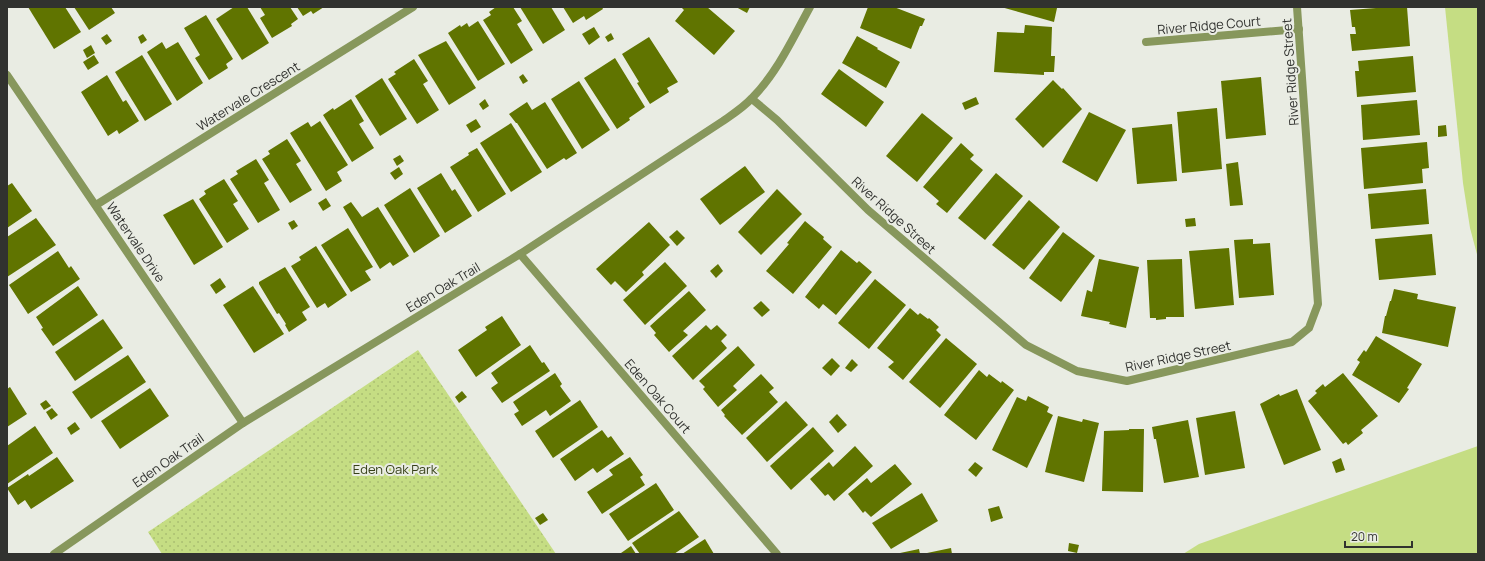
<svg xmlns="http://www.w3.org/2000/svg" width="1485" height="561" font-family="Manrope,sans-serif">
  <defs>
    <pattern id="park-dots" width="8" height="8" patternUnits="userSpaceOnUse"><rect width="8" height="8" fill="#c5dd83"/><path d="M2 2h.1M6 6h.1" fill="none" stroke="#aabe71" stroke-width="1.8" stroke-linecap="round"/></pattern>
  </defs>
  <rect width="100%" height="100%" fill="#e9ece3"/>
  <g fill="#c5dd83">
    <polygon points="1445,7 1478,7 1478,258 1470,228 1463,183"/>
    <polygon points="1478,446 1478,554 1183,554 1199,544"/>
  </g>
  <polygon fill="url(#park-dots)" points="418,350 556,554 162,554 148,532"/>
  <g fill="#607400">
    <polygon points="28,7 65,7 81,32 54,49"/>
    <polygon points="74,7 111,7 115,13 89,30"/>
    <polygon points="234,7 247,7 269,43 242,60 216,19"/>
    <polygon points="260,7 290,7 298,19 291,24 292,26 272,38 260,18 265,15"/>
    <polygon points="297,7 324,7 313,14 311,11 303,16"/>
    <polygon points="496,7 513,7 522,21 517,24 533,50 511,64 483,20 491,15 489,12"/>
    <polygon points="520,7 551,7 565,30 543,44"/>
    <polygon points="563,7 602,7 603,9 586,20 584,16 573,23"/>
    <polygon points="681,7 707,7 735,31 714,55 675,21 684,10"/>
    <polygon points="736,7 750,7 747,13"/>
    <polygon points="868,7 894,7 925,19 922,26 920,26 911,49 860,28"/>
    <polygon points="1001,7 1056,7 1057,8 1054,22"/>
    <polygon points="1389,7 1407,7 1410,46 1352,51 1350,34 1356,34 1355,27 1352,27 1350,10"/>
    <polygon points="206,15 233,59 226,64 228,68 209,80 195,58 200,55 184,28"/>
    <polygon points="478,21 505,64 478,81 448,33 460,25 461,27 467,23 469,27"/>
    <polygon points="1025,25 1052,27 1051,56 1055,56 1054,72 1044,72 1044,75 994,72 997,32 1024,33"/>
    <polygon points="594,27 600,37 589,45 582,34"/>
    <polygon points="611,33 614,39 608,42 605,37"/>
    <polygon points="107,34 112,41 106,45 101,38"/>
    <polygon points="143,34 147,40 141,44 138,37"/>
    <polygon points="857,36 878,48 877,49 900,62 886,88 842,63"/>
    <polygon points="649,37 678,82 667,88 669,92 650,104 637,83 639,82 622,54"/>
    <polygon points="446,41 476,88 449,105 418,55"/>
    <polygon points="162,42 166,49 178,42 203,83 177,101 147,52"/>
    <polygon points="91,45 95,53 87,58 83,50"/>
    <polygon points="94,55 99,63 88,70 83,62"/>
    <polygon points="142,55 172,104 145,121 115,72"/>
    <polygon points="1413,56 1416,92 1357,97 1355,71 1359,71 1358,61"/>
    <polygon points="615,58 645,107 629,118 630,120 617,129 584,78"/>
    <polygon points="414,59 428,81 423,84 439,110 417,124 388,79 396,74 394,72"/>
    <polygon points="839,69 884,102 866,127 821,94"/>
    <polygon points="523,74 528,81 523,84 519,77"/>
    <polygon points="107,75 123,102 126,100 139,121 119,134 117,130 108,136 81,92"/>
    <polygon points="1261,77 1266,135 1226,139 1221,81"/>
    <polygon points="382,78 407,119 380,136 355,96"/>
    <polygon points="1053,80 1062,89 1063,88 1082,109 1043,148 1015,119"/>
    <polygon points="579,81 610,130 582,149 551,99"/>
    <polygon points="976,97 979,104 965,110 962,103"/>
    <polygon points="351,99 364,121 359,124 374,148 352,162 323,115 333,108 334,110"/>
    <polygon points="485,99 489,106 483,110 479,104"/>
    <polygon points="1417,100 1420,135 1363,140 1361,105"/>
    <polygon points="527,102 532,110 545,102 577,153 566,160 564,158 547,169 517,123 516,123 509,114"/>
    <polygon points="1217,108 1222,169 1182,173 1177,112"/>
    <polygon points="1089,112 1126,130 1097,182 1062,162"/>
    <polygon points="922,113 953,138 917,182 886,156"/>
    <polygon points="476,119 481,127 471,133 466,125"/>
    <polygon points="320,121 348,165 337,172 342,181 326,191 290,133 308,122 311,127"/>
    <polygon points="511,123 542,172 511,192 480,143"/>
    <polygon points="1172,124 1177,181 1137,184 1132,128"/>
    <polygon points="1446,125 1447,136 1438,137 1438,126"/>
    <polygon points="287,139 301,161 296,164 312,190 290,203 262,159 270,154 268,151"/>
    <polygon points="1427,142 1429,168 1422,169 1423,183 1364,189 1361,148"/>
    <polygon points="961,143 974,155 970,159 983,170 947,213 936,204 939,201 923,187"/>
    <polygon points="477,148 506,194 478,212 450,167 469,155 468,153"/>
    <polygon points="400,155 404,161 397,166 393,159"/>
    <polygon points="256,159 269,180 264,183 280,210 258,223 230,179 238,174 236,171"/>
    <polygon points="1238,162 1243,205 1230,206 1226,164"/>
    <polygon points="745,166 765,192 720,225 700,199"/>
    <polygon points="399,167 403,174 395,180 390,173"/>
    <polygon points="441,173 452,191 455,189 472,216 445,233 417,188"/>
    <polygon points="996,173 1023,196 985,240 958,218"/>
    <polygon points="224,179 238,201 233,204 249,229 227,243 199,199 206,194 204,191"/>
    <polygon points="12,183 32,211 7,228 7,186"/>
    <polygon points="410,188 440,236 414,253 384,205"/>
    <polygon points="777,189 802,214 761,255 738,232"/>
    <polygon points="1426,189 1429,224 1371,229 1368,194"/>
    <polygon points="326,198 331,206 323,211 318,203"/>
    <polygon points="193,199 223,247 194,265 163,215"/>
    <polygon points="1029,200 1060,227 1024,270 992,245"/>
    <polygon points="351,202 362,217 378,207 409,256 393,266 390,262 380,269 343,207"/>
    <polygon points="36,218 56,245 7,277 7,237"/>
    <polygon points="1195,218 1196,226 1186,227 1185,219"/>
    <polygon points="294,220 298,226 292,230 288,223"/>
    <polygon points="805,221 824,237 823,239 832,247 793,294 766,271 789,244 787,243"/>
    <polygon points="649,222 670,245 642,272 644,275 626,292 615,281 611,285 596,269"/>
    <polygon points="348,228 373,267 365,271 371,280 351,292 321,245"/>
    <polygon points="677,230 685,238 677,246 669,237"/>
    <polygon points="1063,232 1095,256 1061,302 1029,278"/>
    <polygon points="1432,234 1436,275 1379,280 1375,239"/>
    <polygon points="1253,239 1253,244 1270,243 1274,295 1239,298 1234,240"/>
    <polygon points="316,246 347,295 328,308 325,303 317,308 291,266 301,260 299,257"/>
    <polygon points="1229,248 1234,305 1195,309 1189,251"/>
    <polygon points="841,250 857,263 859,261 872,272 836,315 823,304 819,309 805,297"/>
    <polygon points="58,251 69,268 71,266 80,279 28,314 9,285"/>
    <polygon points="1099,259 1139,267 1126,328 1109,324 1110,322 1081,316 1087,290 1092,292"/>
    <polygon points="1182,259 1184,317 1166,317 1166,319 1156,320 1156,318 1150,318 1147,260"/>
    <polygon points="665,262 687,286 645,325 623,300"/>
    <polygon points="718,264 723,271 716,278 710,271"/>
    <polygon points="285,267 310,307 302,312 307,320 289,332 285,325 286,324 279,313 277,314 259,284 259,282"/>
    <polygon points="220,278 226,287 216,294 210,285"/>
    <polygon points="875,279 906,305 869,349 838,323"/>
    <polygon points="78,286 98,315 53,346 41,329 43,328 36,317"/>
    <polygon points="253,286 284,334 254,353 223,305"/>
    <polygon points="1394,289 1418,294 1417,299 1456,307 1448,347 1382,333 1385,316 1386,316 1390,301 1391,301"/>
    <polygon points="689,291 706,310 683,331 688,335 669,352 654,335 656,333 650,326"/>
    <polygon points="761,301 770,310 762,317 753,308"/>
    <polygon points="910,308 918,315 920,313 928,319 929,318 939,327 936,330 941,335 903,380 888,367 894,362 877,348"/>
    <polygon points="502,316 521,345 476,377 458,350 487,330 485,327"/>
    <polygon points="103,319 123,348 75,381 55,352"/>
    <polygon points="706,325 711,330 717,325 727,335 721,341 727,348 693,380 672,356"/>
    <polygon points="1376,336 1422,364 1407,388 1409,389 1399,403 1352,375 1360,362 1357,360 1364,350 1366,352"/>
    <polygon points="946,338 977,364 940,408 909,382"/>
    <polygon points="530,345 542,363 544,362 550,371 502,403 491,388 498,383 491,373"/>
    <polygon points="738,346 755,365 733,386 737,390 718,407 703,389 705,387 699,381"/>
    <polygon points="128,355 146,382 91,419 72,392"/>
    <polygon points="832,358 840,366 831,376 822,368"/>
    <polygon points="852,359 858,365 851,372 845,368"/>
    <polygon points="979,370 987,377 989,374 1001,383 1002,381 1014,390 976,440 944,415"/>
    <polygon points="555,373 562,384 560,386 571,401 550,416 546,410 522,426 514,414 519,411 513,402"/>
    <polygon points="1343,373 1378,416 1361,430 1363,433 1348,445 1346,442 1343,444 1308,401 1317,393 1315,391 1323,384 1325,387"/>
    <polygon points="761,374 774,388 769,392 778,402 742,435 724,416 725,415 721,410"/>
    <polygon points="10,387 27,414 7,427 7,389"/>
    <polygon points="150,388 169,416 120,449 101,421"/>
    <polygon points="1297,389 1321,450 1284,465 1260,404 1279,394 1280,396"/>
    <polygon points="462,391 467,397 459,403 455,397"/>
    <polygon points="1028,396 1049,407 1047,412 1053,415 1027,468 992,450 1017,397 1026,401"/>
    <polygon points="46,400 51,406 44,410 40,404"/>
    <polygon points="580,400 598,427 553,458 535,431"/>
    <polygon points="786,401 808,425 767,462 746,438"/>
    <polygon points="52,408 58,415 51,420 46,412"/>
    <polygon points="1235,411 1245,468 1205,475 1196,418"/>
    <polygon points="837,414 847,425 838,433 829,422"/>
    <polygon points="1058,416 1082,422 1083,419 1099,423 1084,482 1045,472"/>
    <polygon points="1188,420 1199,477 1164,483 1156,439 1154,439 1152,427"/>
    <polygon points="75,422 80,429 71,435 67,428"/>
    <polygon points="35,426 53,453 7,484 7,446"/>
    <polygon points="813,427 834,451 791,490 770,466"/>
    <polygon points="1129,429 1144,429 1143,492 1102,491 1104,431 1129,430"/>
    <polygon points="602,430 608,438 611,436 624,454 597,473 593,468 575,481 560,459"/>
    <polygon points="855,446 873,466 834,501 828,494 825,496 810,479 829,462 833,467"/>
    <polygon points="57,457 74,481 31,509 25,500 18,505 7,488 28,474 29,476"/>
    <polygon points="630,457 643,475 640,477 645,485 602,514 587,492 613,475 609,470"/>
    <polygon points="1341,458 1345,470 1336,473 1332,462"/>
    <polygon points="975,462 983,468 976,477 968,470"/>
    <polygon points="895,464 912,484 871,517 865,511 863,513 848,494 867,478 871,483"/>
    <polygon points="656,483 674,510 628,541 609,514"/>
    <polygon points="922,493 938,521 891,549 872,523"/>
    <polygon points="999,506 1003,518 991,522 988,509"/>
    <polygon points="679,511 699,537 674,554 640,554 632,543"/>
    <polygon points="543,513 548,520 540,525 535,518"/>
    <polygon points="705,539 714,554 682,554"/>
    <polygon points="1069,543 1079,545 1077,553 1068,551"/>
    <polygon points="631,546 636,554 622,554 621,553"/>
    <polygon points="951,548 952,554 927,554 927,553"/>
    <polygon points="919,549 920,554 900,554 900,553"/>
  </g>
  <g fill="none" stroke-linecap="round" stroke-linejoin="round">
    <g stroke="#87975c" stroke-width="8">
      <polyline points="1146,42 1299,29"/>
      <polyline points="7,75 243,423"/>
      <polyline points="752,99 777,120 868,210 1026,345 1077,371 1127,381 1292,342 1309,328 1318,304 1297,7"/>
      <polyline points="96,205 413,7"/>
      <polyline points="520,254 777,554"/>
      <path d="M54 554 243 423 520 254 723 121C733 114 744 107 752 98 777 73 793 38 810 7"/>
    </g>
  </g>
  <g text-anchor="middle" stroke-width="4" stroke-linejoin="round" paint-order="stroke">
    <g font-size="13" fill="#31322f" stroke="#e9ece3">
      <text transform="translate(1209 25) rotate(-5)" y="5">River Ridge Court</text>
      <text transform="translate(1290 72) rotate(-94)" y="5">River Ridge Street</text>
      <text transform="translate(248 96) rotate(-32)" y="5">Watervale Crescent</text>
      <text transform="translate(894 215) rotate(42)" y="5">River Ridge Street</text>
      <text transform="translate(136 242) rotate(56)" y="5">Watervale Drive</text>
      <text transform="translate(443 287) rotate(-31)" y="5">Eden Oak Trail</text>
      <text transform="translate(1178 356) rotate(-12)" y="5">River Ridge Street</text>
      <text transform="translate(658 396) rotate(49)" y="5">Eden Oak Court</text>
      <text transform="translate(168 460) rotate(-35)" y="5">Eden Oak Trail</text>
    </g>
    <g font-size="13" fill="#364018" stroke="#e9ece3">
      <text x="395" y="474">Eden Oak Park</text>
    </g>
  </g>
  <rect width="1485" height="561" fill="none" stroke="#31322f" stroke-width="16"/>
  <path d="M1345 541v6h67v-6" fill="none" stroke="#31322f" stroke-width="2"/>
  <text x="1351" y="541" font-size="12" fill="#31322f" stroke="#e9ece3" stroke-width="3" paint-order="stroke">20 m</text>
</svg>
